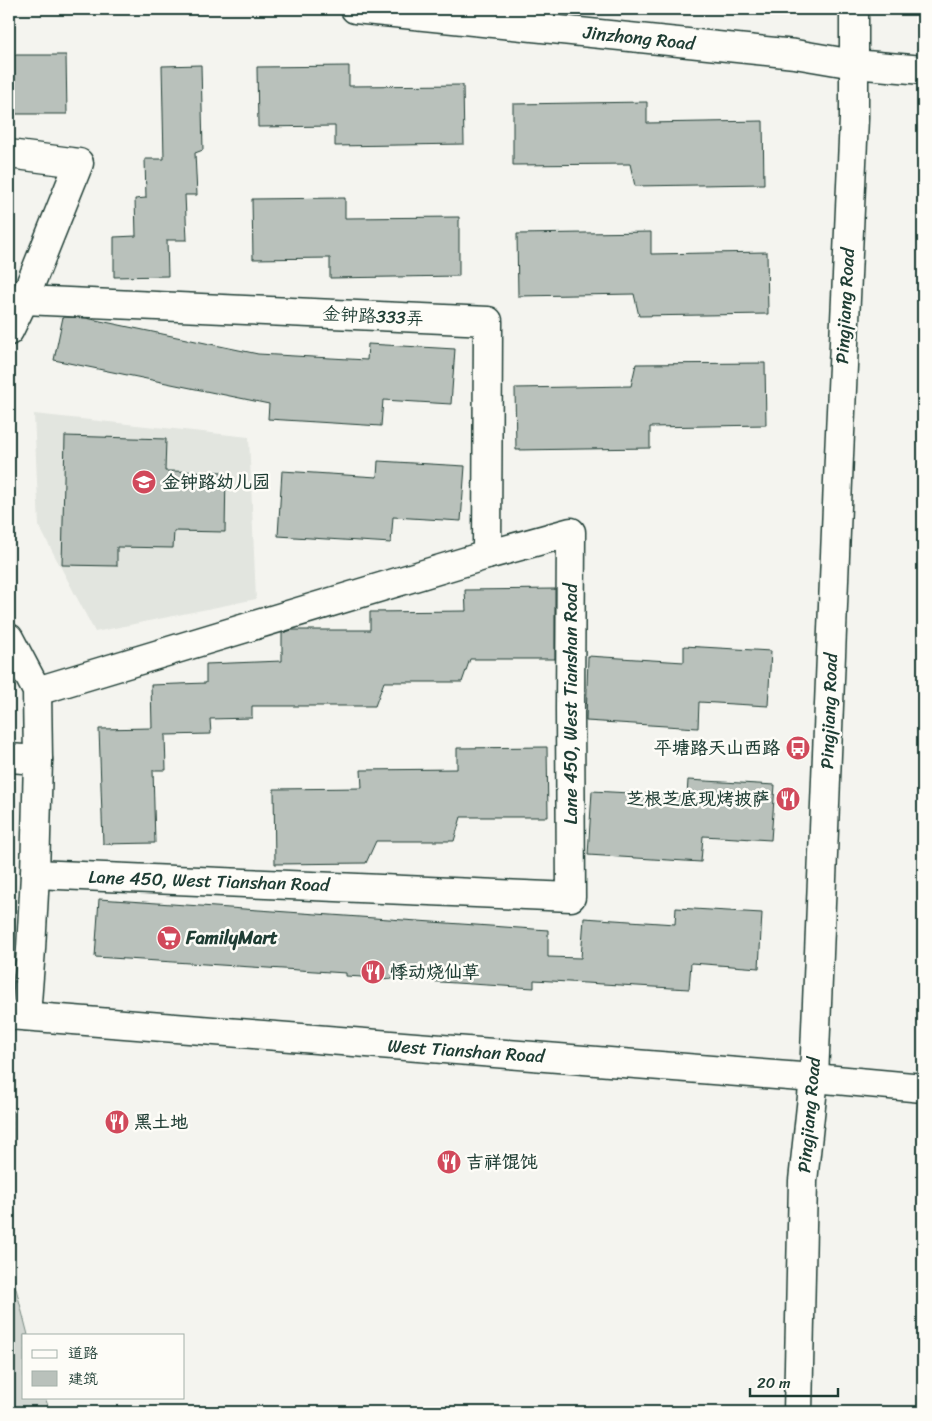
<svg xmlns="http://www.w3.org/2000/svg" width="932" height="1421" font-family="Sriracha,'LXGW WenKai TC',sans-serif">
  <rect width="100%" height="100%" fill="#f4f4ef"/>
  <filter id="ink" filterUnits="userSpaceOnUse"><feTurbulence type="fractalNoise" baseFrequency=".02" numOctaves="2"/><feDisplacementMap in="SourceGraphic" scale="10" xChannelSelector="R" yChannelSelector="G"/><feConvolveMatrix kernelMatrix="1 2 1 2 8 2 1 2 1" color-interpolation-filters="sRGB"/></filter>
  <g filter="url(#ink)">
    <polygon fill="#e2e5df" points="34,414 249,437 256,599 95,632 39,526"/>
    <polygon fill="#d1d6d1" stroke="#788a82" points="9,1111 13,1111 13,1277 28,1335 24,1335 24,1397 45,1397 50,1412 9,1412"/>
    <g fill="#b9c1bb" stroke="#1f3d34">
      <polygon points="9,55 66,55 67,114 9,114"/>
      <polygon points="201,65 203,150 195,153 197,195 185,195 187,240 167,240 168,276 114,277 114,237 136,236 135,199 146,198 145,159 164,159 162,66"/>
      <polygon points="349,66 349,86 463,85 464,144 335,146 335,126 258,127 257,67"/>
      <polygon points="647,102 647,123 763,121 764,184 635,186 630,164 513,165 513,104"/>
      <polygon points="345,198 345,218 459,217 459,276 330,278 330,258 253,259 252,199"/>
      <polygon points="651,232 651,254 767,252 768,314 639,316 634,294 518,296 517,234"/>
      <polygon points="63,317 86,318 258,354 367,360 368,344 455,349 451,404 383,400 381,426 268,419 269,404 54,360"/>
      <polygon points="765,363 766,425 650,427 650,448 516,450 515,388 631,386 636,364"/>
      <polygon points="65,436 166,439 165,471 226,472 225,532 174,531 173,548 117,547 117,566 62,565"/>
      <polygon points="378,461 465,466 461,521 393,517 391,543 278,536 282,471 377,477"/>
      <polygon points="555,589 555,659 470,659 462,682 384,682 375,706 252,706 252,718 210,719 211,734 165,735 166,770 153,770 155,843 103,844 99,729 152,728 151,685 206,683 206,664 282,661 282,633 292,630 370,630 370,612 466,611 465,590"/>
      <polygon points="684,646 771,651 768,706 699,702 698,728 586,721 588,656 684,662"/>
      <polygon points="547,747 548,817 461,817 454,841 376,841 366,863 275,864 274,789 362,788 361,770 457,769 457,748"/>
      <polygon points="688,780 775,785 771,840 703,836 701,862 588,855 592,791 687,796"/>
      <polygon points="99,899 548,930 548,957 581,958 584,918 675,924 676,908 762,913 759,968 691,963 689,989 534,980 534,988 346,976 346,973 95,957"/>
    </g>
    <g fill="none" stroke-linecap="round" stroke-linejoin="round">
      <defs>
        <g id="street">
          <polyline points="9,154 79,163 24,300 9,331"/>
          <polyline points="24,300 488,321 487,555"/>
          <polyline points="9,638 37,691 38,760 35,874 31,949 26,1016"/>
          <polyline points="9,758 38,760"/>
          <polyline points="35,874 571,897 570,709 571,532 487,555 37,691"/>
        </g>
        <g id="secondary">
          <polyline points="355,9 795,54 854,64 923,70"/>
          <polyline points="9,1015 814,1078 923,1088"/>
          <polyline points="798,1412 803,1181 814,1078 839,456 854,118 854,9"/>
        </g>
      </defs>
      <use href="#street" stroke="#1f3d34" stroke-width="31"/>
      <use href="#secondary" stroke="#1f3d34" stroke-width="31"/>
      <use href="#street" stroke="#fdfcf7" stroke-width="28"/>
      <use href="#secondary" stroke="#fdfcf7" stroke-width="28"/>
    </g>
  </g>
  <defs>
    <symbol id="school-disc" viewBox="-11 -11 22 22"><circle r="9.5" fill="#d1495b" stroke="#fdfcf7"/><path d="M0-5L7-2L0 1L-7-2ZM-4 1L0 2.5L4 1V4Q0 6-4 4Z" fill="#fff"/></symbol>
    <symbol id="bus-disc" viewBox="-11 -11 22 22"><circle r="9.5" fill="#d1495b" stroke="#fdfcf7"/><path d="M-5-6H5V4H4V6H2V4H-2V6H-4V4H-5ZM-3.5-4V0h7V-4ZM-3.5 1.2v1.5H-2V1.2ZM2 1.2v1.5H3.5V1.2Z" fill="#fff"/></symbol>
    <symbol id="restaurant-disc" viewBox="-11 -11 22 22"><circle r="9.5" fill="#d1495b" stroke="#fdfcf7"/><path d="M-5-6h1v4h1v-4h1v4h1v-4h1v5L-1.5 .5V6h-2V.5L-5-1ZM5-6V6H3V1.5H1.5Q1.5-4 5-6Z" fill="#fff"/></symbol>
    <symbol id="supermarket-disc" viewBox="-11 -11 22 22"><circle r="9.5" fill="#d1495b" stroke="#fdfcf7"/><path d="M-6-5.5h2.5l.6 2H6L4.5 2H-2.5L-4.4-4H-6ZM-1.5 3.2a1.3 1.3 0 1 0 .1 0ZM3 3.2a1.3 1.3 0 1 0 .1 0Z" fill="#fff"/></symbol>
  </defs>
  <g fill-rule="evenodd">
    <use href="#school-disc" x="130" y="468" width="28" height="28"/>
    <use href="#bus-disc" x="784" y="734" width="28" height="28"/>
    <use href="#restaurant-disc" x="774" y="785" width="28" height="28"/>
    <use href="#supermarket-disc" x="155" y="924" width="28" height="28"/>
    <use href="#restaurant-disc" x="359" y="958" width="28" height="28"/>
    <use href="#restaurant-disc" x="103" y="1108" width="28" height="28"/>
    <use href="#restaurant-disc" x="435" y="1148" width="28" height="28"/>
  </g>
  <g text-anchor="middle" stroke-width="5" stroke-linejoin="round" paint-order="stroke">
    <g font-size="18" fill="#1f3d34" stroke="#fdfcf7">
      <text transform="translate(639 38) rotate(6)" y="6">Jinzhong Road</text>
      <text transform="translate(845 306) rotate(-87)" y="6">Pingjiang Road</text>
      <text transform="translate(373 316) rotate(3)" y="6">金钟路333弄</text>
      <text transform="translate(571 704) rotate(-90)" y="6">Lane 450, West Tianshan Road</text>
      <text transform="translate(829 711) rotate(-88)" y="6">Pingjiang Road</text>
      <text transform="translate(209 881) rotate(2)" y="6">Lane 450, West Tianshan Road</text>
      <text transform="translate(466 1051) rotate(4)" y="6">West Tianshan Road</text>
      <text transform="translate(809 1115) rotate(-85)" y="6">Pingjiang Road</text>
    </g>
    <g font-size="18" font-weight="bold" fill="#1f3d34" stroke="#fdfcf7" text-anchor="start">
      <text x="162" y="488">金钟路幼儿园</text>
      <text x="780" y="754" text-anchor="end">平塘路天山西路</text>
      <text x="770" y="805" text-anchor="end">芝根芝底现烤披萨</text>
      <text x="186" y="944">FamilyMart</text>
      <text x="390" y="978">悸动烧仙草</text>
      <text x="134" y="1128">黑土地</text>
      <text x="466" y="1168">吉祥馄饨</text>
    </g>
  </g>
  <rect width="932" height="1421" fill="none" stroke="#fdfcf7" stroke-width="30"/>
  <rect x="15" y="15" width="902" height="1391" fill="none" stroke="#1f3d34" stroke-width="2" filter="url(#ink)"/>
  <rect x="22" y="1334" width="162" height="65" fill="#fdfcf7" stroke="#a4b0a9"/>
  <rect x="32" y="1350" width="25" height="8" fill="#fdfcf7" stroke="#a4b0a9"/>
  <text x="68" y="1358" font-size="15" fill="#1f3d34">道路</text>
  <rect x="32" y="1371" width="25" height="15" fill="#b9c1bb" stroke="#a4b0a9"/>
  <text x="68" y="1384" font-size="15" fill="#1f3d34">建筑</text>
  <path d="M750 1388v8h88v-8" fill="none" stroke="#1f3d34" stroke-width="2.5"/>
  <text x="757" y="1388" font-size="15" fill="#1f3d34" stroke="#fdfcf7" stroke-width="4" paint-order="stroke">20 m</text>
</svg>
